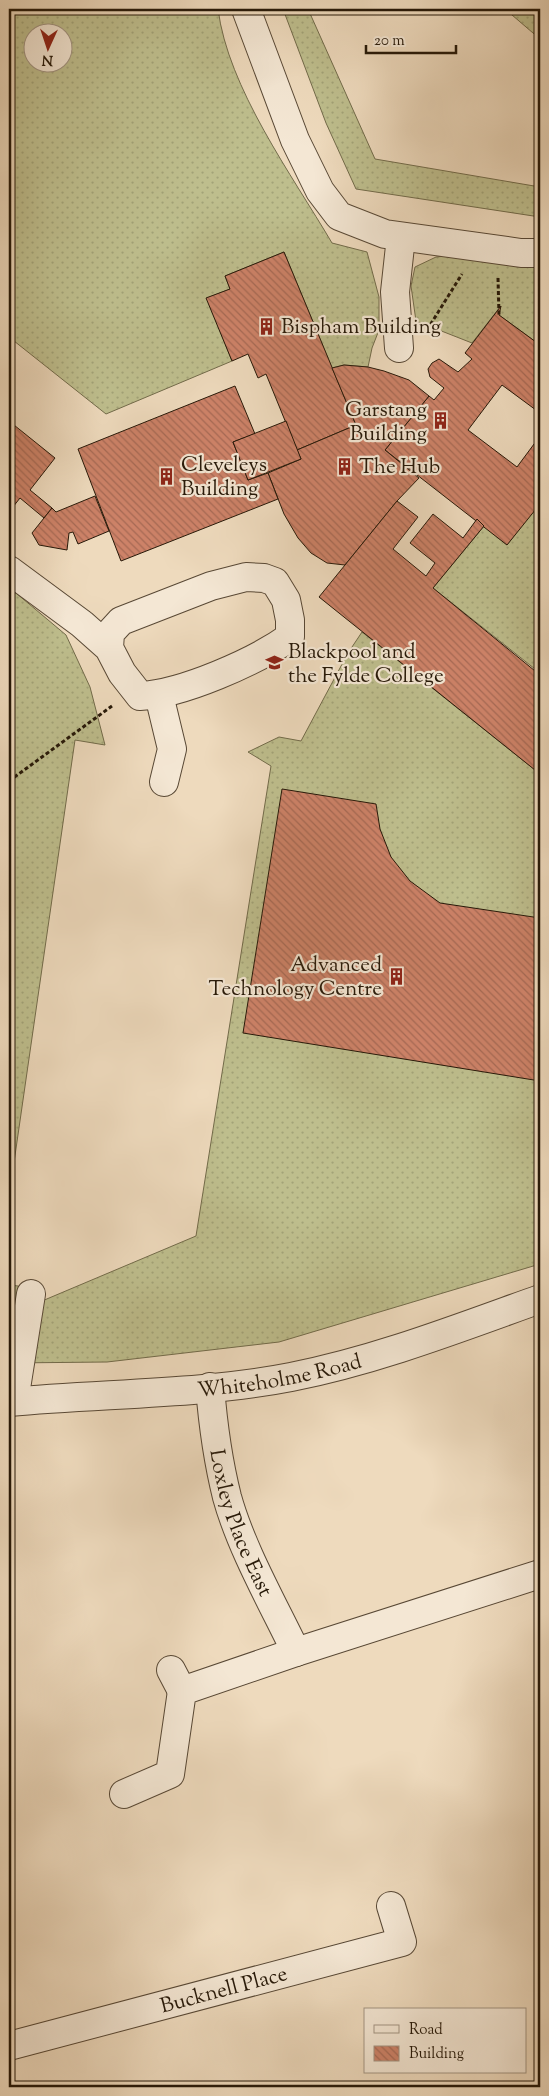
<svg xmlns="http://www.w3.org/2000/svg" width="549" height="2096" font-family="'Sorts Mill Goudy',serif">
  <defs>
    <pattern id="grass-dots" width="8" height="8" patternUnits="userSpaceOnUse" patternTransform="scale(1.25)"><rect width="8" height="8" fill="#bebe8d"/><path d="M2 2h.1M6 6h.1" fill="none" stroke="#a3a378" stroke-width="1.8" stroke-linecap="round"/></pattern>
    <pattern id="building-back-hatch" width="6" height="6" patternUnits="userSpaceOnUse" patternTransform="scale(1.25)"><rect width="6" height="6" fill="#cd8268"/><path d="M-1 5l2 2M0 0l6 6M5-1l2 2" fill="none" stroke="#a66954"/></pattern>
  </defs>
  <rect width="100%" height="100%" fill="#eedabd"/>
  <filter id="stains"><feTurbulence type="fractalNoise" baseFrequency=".004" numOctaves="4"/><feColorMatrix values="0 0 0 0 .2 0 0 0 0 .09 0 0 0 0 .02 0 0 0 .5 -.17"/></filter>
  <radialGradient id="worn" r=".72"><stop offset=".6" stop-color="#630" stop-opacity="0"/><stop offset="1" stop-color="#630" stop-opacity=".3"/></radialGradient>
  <g fill="url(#grass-dots)" stroke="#726b4a" fill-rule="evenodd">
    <path d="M9 9H218C228 88 292 175 332 243L367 252 379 297V330L372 348 368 367 344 365 332 368 284 252 225 276 230 289 207 298 232 361 106 414 9 337ZM32 32H62V62H32Z"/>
    <polygon points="283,9 308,9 375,159 540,187 540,217 356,189 326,123"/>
    <polygon points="505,9 540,9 540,39"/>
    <polygon points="456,255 535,266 540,271 540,345 499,315 500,307 472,343 416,321 411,286 415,267 436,257"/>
    <polygon points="540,501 540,673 433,588 484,526 507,545"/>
    <polygon points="9,591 16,593 66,635 90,687 105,745 75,740 9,1197"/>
    <polygon points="362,632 540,774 540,1264 279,1342 107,1362 9,1363 9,1285 18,1286 42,1301 196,1236 271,766 248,752 279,737 301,741 348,653"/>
  </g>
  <g fill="url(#building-back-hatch)" stroke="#261808">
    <polygon points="284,252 356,425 297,450 266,374 258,378 248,354 232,361 206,298 230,289 225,276"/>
    <polygon points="501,306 499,315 540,345 540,413 502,385 468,430 517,467 540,436 540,504 507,545 385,450 429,396 434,400 444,388 430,377 428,369 432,363 439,359 458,372 472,359 465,353"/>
    <polygon points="344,365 368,367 384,371 409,380 429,396 385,450 419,478 397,501 345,565 327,563 311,553 298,538 284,514 268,473 301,459 297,450 356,425 332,368"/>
    <polygon points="235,386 255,434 233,442 248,480 268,473 278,499 121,561 78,449"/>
    <polygon points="9,421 55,458 30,490 52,508 44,518 20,498 9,512"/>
    <polygon points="286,421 301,459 248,480 233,442"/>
    <polygon points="95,496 109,531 78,544 73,532 69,533 67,550 39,545 32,533 52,508 56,512"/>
    <polygon points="397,501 418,517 393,549 426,576 435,563 410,543 433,514 463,538 477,519 484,526 433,588 540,675 540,774 319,597"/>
    <polygon points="282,789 376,804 380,829 391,857 410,881 440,903 540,918 540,1081 243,1033"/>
  </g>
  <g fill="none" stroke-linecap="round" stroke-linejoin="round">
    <defs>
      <g id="minor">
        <polyline points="246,9 295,140 320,191 339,216 385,234 521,253 540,253"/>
        <polyline points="399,348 395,292 401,237"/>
        <path d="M9 570 82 624 109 648 122 673 140 696C182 694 255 662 290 637V620L286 600 275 582 264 578 246 577 211 586 121 621 110 633 109 648"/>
        <polyline points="159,695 172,749 164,782"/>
        <path id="s1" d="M210 1387C213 1425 218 1461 227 1497 241 1548 273 1604 296 1652"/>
        <polyline points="14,1401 31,1294"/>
        <path id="s2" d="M9 1402C102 1393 199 1395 291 1377 377 1360 459 1328 540 1299"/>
        <polyline points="171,1670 182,1691"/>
        <polyline points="124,1794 170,1774 182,1691 296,1652 540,1574"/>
        <path id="s3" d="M9 2046 402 1942 391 1906"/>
      </g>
    </defs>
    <use href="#minor" stroke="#584835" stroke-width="30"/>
    <g stroke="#261808" stroke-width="3" stroke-dasharray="4 2.5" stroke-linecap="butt">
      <polyline points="498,278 499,315"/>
      <polyline points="427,330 462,274"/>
      <polyline points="9,781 112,706"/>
    </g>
    <use href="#minor" stroke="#f4e7d4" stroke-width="28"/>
  </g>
  <defs>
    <symbol id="building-bare" viewBox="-9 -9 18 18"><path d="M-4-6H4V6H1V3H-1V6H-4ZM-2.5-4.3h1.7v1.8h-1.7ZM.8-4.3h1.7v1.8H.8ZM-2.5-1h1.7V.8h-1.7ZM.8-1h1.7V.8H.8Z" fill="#8f2418" stroke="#f4e7d4" stroke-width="2.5" paint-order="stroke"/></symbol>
    <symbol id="university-bare" viewBox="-9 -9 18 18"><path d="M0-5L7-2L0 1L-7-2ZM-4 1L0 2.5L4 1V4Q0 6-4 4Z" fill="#8f2418" stroke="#f4e7d4" stroke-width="2.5" paint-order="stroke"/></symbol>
  </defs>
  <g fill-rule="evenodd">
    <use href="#building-bare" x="254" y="314" width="25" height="25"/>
    <use href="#building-bare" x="428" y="408" width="25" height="25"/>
    <use href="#building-bare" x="332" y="454" width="25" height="25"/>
    <use href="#building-bare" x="154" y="464" width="25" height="25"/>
    <use href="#university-bare" x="262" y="650" width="25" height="25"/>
    <use href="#building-bare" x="384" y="964" width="25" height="25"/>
  </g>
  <g text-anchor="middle" stroke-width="4.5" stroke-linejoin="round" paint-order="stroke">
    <g font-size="21" fill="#261808" stroke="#f4e7d4" text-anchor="start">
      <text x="281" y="333">Bispham Building</text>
      <text x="427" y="416" text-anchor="end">Garstang<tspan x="427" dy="24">Building</tspan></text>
      <text x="181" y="471">Cleveleys<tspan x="181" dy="24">Building</tspan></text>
      <text x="359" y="473">The Hub</text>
      <text x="288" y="658">Blackpool and<tspan x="288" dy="24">the Fylde College</tspan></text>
      <text x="382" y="971" text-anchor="end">Advanced<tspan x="382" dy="24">Technology Centre</tspan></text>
    </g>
    <g font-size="21" fill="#261808" stroke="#f4e7d4">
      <text dy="7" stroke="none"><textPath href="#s2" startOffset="272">Whiteholme Road</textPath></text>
      <text dy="7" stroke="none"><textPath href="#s1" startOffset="140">Loxley Place East</textPath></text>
      <text dy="7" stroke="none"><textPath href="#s3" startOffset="222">Bucknell Place</textPath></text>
    </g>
  </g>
  <rect width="549" height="2096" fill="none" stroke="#eedabd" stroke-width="30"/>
  <rect x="10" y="10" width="529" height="2076" fill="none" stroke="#261808" stroke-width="2.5"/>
  <rect x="15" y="15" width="519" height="2066" fill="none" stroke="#261808"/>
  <rect x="364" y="2008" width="162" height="65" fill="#f4e7d4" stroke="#a29482"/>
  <rect x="374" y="2025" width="25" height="8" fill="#f4e7d4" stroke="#a29482"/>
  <text x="409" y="2034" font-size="15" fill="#261808">Road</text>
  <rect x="374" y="2046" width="25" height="15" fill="url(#building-back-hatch)" stroke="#a29482"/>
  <text x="409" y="2058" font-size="15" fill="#261808">Building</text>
  <g transform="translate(48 48) rotate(183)"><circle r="24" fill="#f4e7d4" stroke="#a29482"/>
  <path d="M0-4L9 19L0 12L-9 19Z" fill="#8f2418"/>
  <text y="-8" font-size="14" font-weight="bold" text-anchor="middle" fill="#261808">N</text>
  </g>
  <path d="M366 45v8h90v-8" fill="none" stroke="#261808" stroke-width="2.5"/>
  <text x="374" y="45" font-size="15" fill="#261808" stroke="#f4e7d4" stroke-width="4" paint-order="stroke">20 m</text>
  <rect width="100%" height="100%" filter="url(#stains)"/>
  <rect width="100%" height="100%" fill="url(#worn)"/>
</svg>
